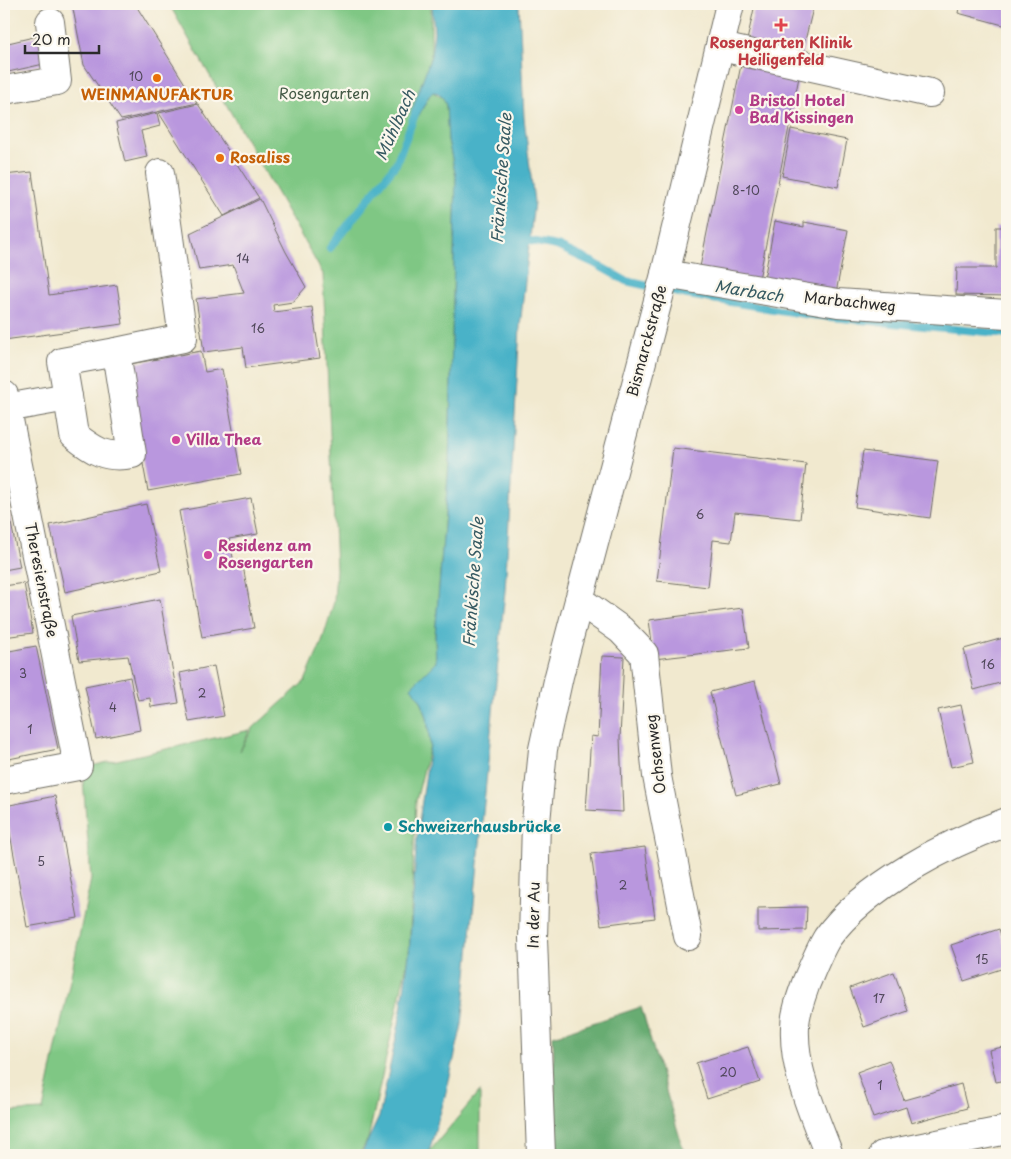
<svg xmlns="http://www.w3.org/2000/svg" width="1011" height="1159" font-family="'Playpen Sans',sans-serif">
  <rect width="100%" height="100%" fill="#fbf7ec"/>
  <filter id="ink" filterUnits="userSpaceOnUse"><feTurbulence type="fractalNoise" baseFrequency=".02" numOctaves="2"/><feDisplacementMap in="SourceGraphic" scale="10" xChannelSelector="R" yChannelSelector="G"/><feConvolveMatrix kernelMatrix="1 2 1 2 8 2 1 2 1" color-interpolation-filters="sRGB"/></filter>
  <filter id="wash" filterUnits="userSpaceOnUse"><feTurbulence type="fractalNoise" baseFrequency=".0096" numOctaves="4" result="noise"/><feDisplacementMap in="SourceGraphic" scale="20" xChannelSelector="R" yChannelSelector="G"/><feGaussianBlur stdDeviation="1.12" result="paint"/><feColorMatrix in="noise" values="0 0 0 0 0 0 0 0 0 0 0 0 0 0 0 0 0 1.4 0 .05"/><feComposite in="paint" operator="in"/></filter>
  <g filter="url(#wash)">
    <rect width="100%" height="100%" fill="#f1e9cf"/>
    <g fill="#7fc784" stroke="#557958">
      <polygon points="169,4 431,4 431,56 403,145 429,96 433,92 443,98 446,105 448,140 456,177 449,465 435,636 436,662 412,687 421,701 427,717 430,745 416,801 409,955 368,1139 359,1155 4,1155 4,1112 43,1110 91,879 82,768 250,730 240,751 253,728 305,681 322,642 334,602 336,569 323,274"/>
      <polygon points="480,1091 480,1155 428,1155 428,1153"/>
    </g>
    <polygon fill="#67ac72" stroke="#496c4e" points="641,1007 685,1155 557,1155 553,1036"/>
    <polygon fill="#49b2c8" stroke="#3a6e7a" points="432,4 519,4 524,118 534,202 520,326 505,591 462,1025 445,1097 428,1155 361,1155 379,1117 399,1024 409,955 417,836 430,745 427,717 421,701 411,687 436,662 435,636 449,465 456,177 448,140 446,105 443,98 438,93 433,92 429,96 419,115 413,117 411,113 431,56 434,32"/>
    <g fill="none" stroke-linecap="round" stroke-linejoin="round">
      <g stroke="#49b2c8" stroke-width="8">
        <polyline points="520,239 557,246 594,263 626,281 688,295 810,315 1007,334"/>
        <polyline points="330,248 396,164 417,109"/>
      </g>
    </g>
    <g id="blocks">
      <g fill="#b997de">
        <polygon points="72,4 135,4 197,103 121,120 84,65"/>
        <polygon points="755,4 814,4 801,57 746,45"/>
        <polygon points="960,4 1007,4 1007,26 958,13"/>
        <polygon points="42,35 48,63 4,73 4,44"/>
        <polygon points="742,60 800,72 758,284 699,272"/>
        <polygon points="198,104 259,198 224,216 159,113"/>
        <polygon points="157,113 160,126 141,131 147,157 125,162 116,123"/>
        <polygon points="791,129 847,140 838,187 782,176"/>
        <polygon points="32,172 49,295 117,285 123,324 4,340 4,175"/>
        <polygon points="260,199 286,252 306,287 293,302 273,305 274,312 312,307 320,358 246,368 243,347 204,352 196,299 244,293 233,265 199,270 190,233"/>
        <polygon points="775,221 804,227 804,222 848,230 836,293 764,279"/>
        <polygon points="996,227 1007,227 1007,296 956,295 957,268 996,268"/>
        <polygon points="201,351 205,372 222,369 241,474 148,491 125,365"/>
        <polygon points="673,448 806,464 800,519 735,512 731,542 713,540 708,587 657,581"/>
        <polygon points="863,451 938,461 930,518 855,507"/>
        <polygon points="4,489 20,567 4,570"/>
        <polygon points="251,498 258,534 229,539 234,562 242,560 254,628 202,637 179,511"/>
        <polygon points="146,504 161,571 65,592 50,525"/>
        <polygon points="24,583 33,633 4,637 4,586"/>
        <polygon points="160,599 169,652 179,703 151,707 150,698 138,700 128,656 79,661 71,616"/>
        <polygon points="743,608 749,648 654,659 649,620"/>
        <polygon points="1007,637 1007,681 974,690 964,649"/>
        <polygon points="36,646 58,749 4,760 4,652"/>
        <polygon points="602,656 624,657 620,738 623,812 586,810 591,736 598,737"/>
        <polygon points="214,666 224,716 189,722 180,673"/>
        <polygon points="130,677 140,730 96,739 85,686"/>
        <polygon points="755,681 781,784 736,795 710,692"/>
        <polygon points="961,705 974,762 951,767 938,710"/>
        <polygon points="55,796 78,918 27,927 5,806"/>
        <polygon points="645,847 655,918 601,925 591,854"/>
        <polygon points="807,907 806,930 758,931 758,908"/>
        <polygon points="999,929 1007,953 1007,967 964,981 951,945"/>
        <polygon points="894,972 908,1011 864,1027 850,988"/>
        <polygon points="1007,1046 1007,1080 996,1082 989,1050"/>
        <polygon points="748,1047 760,1082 707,1099 696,1063"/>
        <polygon points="889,1060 904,1100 961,1084 967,1108 911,1123 906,1107 873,1118 857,1072"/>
      </g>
    </g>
  </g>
  <g filter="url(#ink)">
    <use href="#blocks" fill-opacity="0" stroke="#706e64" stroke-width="1"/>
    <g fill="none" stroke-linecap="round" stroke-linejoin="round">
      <defs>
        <g id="minor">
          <polyline points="721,47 930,93"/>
          <polyline points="4,90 57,81 50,22"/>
          <polyline points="665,274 838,303 1007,314"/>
          <polyline points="4,395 78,766 4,780"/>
          <polyline points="68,397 62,362 116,352"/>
          <path d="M6 408 68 397 74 435C94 451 106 459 132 454L116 352 183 338 160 173"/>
          <polyline points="579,600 621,630 644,654 657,776 688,936"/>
          <polyline points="541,1155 533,938 536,822 543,749 559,676 665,274 730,4"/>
          <path d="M829 1155C814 1115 793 1071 795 1027 795 1013 801 997 806 983 812 969 819 951 827 938 864 886 948 843 1007 822"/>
          <polyline points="883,1155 1007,1130"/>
        </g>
      </defs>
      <use href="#minor" stroke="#706e64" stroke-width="30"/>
      <use href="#minor" stroke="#fff" stroke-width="28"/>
    </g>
  </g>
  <path fill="#e0444e" stroke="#fbf7ec" stroke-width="2" d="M778.5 17.5h5v5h5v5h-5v5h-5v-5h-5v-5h5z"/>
  <g fill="#e8710a" stroke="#fbf7ec" stroke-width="2">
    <circle cx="157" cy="78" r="5"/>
    <circle cx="220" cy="158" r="5"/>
  </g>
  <g fill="#d1479c" stroke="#fbf7ec" stroke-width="2">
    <circle cx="739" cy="110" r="5"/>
    <circle cx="176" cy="440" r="5"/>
    <circle cx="208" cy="555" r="5"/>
  </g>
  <circle fill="#0f9aa8" stroke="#fbf7ec" stroke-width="2" cx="388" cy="827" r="5"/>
  <g text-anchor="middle" stroke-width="4.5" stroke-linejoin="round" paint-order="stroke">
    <g font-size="12" fill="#4e4658">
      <text x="136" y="81">10</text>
      <text x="746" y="195">8-10</text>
      <text x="243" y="263">14</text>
      <text x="258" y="333">16</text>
      <text x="700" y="519">6</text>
      <text x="988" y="669">16</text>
      <text x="23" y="678">3</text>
      <text x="202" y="698">2</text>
      <text x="113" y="712">4</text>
      <text x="30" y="734">1</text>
      <text x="41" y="866">5</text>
      <text x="623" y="890">2</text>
      <text x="982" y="964">15</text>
      <text x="879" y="1003">17</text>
      <text x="728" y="1077">20</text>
      <text x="880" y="1090">1</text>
    </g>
    <g font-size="15" font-weight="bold" fill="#be3a42" stroke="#fbf7ec">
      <text x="781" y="48">Rosengarten Klinik<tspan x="781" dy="17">Heiligenfeld</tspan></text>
    </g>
    <g font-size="15" fill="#445a46" stroke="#fbf7ec">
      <text x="324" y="99">Rosengarten</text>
    </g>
    <g font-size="15" font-weight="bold" fill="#c56008" stroke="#fbf7ec">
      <text x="157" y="100">WEINMANUFAKTUR</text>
      <text x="230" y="163" text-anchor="start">Rosaliss</text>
    </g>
    <g font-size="15" font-weight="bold" fill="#b23c85" stroke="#fbf7ec" text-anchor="start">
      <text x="749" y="106">Bristol Hotel<tspan x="749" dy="17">Bad Kissingen</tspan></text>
      <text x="186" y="445">Villa Thea</text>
      <text x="218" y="551">Residenz am<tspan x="218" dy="17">Rosengarten</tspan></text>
    </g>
    <g font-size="15" fill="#2b2b2b" stroke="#fbf7ec">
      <text transform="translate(850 302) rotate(6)" y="5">Marbachweg</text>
      <text transform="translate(647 341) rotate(-75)" y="5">Bismarckstraße</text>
      <text transform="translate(41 580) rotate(79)" y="5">Theresienstraße</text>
      <text transform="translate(656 754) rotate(-97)" y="5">Ochsenweg</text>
      <text transform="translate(534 915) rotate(-89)" y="5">In der Au</text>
    </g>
    <g font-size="15" font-weight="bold" fill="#0d838f" stroke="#fbf7ec" text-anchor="start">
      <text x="398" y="832">Schweizerhausbrücke</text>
    </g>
    <g font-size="16" font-style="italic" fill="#365a62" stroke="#fbf7ec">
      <text transform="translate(395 125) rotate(-66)" y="6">Mühlbach</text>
      <text transform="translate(501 178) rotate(-86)" y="6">Fränkische Saale</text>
      <text transform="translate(749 291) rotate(9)" y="6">Marbach</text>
      <text transform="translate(473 582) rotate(-86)" y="6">Fränkische Saale</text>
    </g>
  </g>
  <rect width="1011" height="1159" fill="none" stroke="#fbf7ec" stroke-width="20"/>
  <path d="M25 45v8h74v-8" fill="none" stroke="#2b2b2b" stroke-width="2.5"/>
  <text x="32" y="45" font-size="15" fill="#2b2b2b" stroke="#fbf7ec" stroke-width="4" paint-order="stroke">20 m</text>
</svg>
